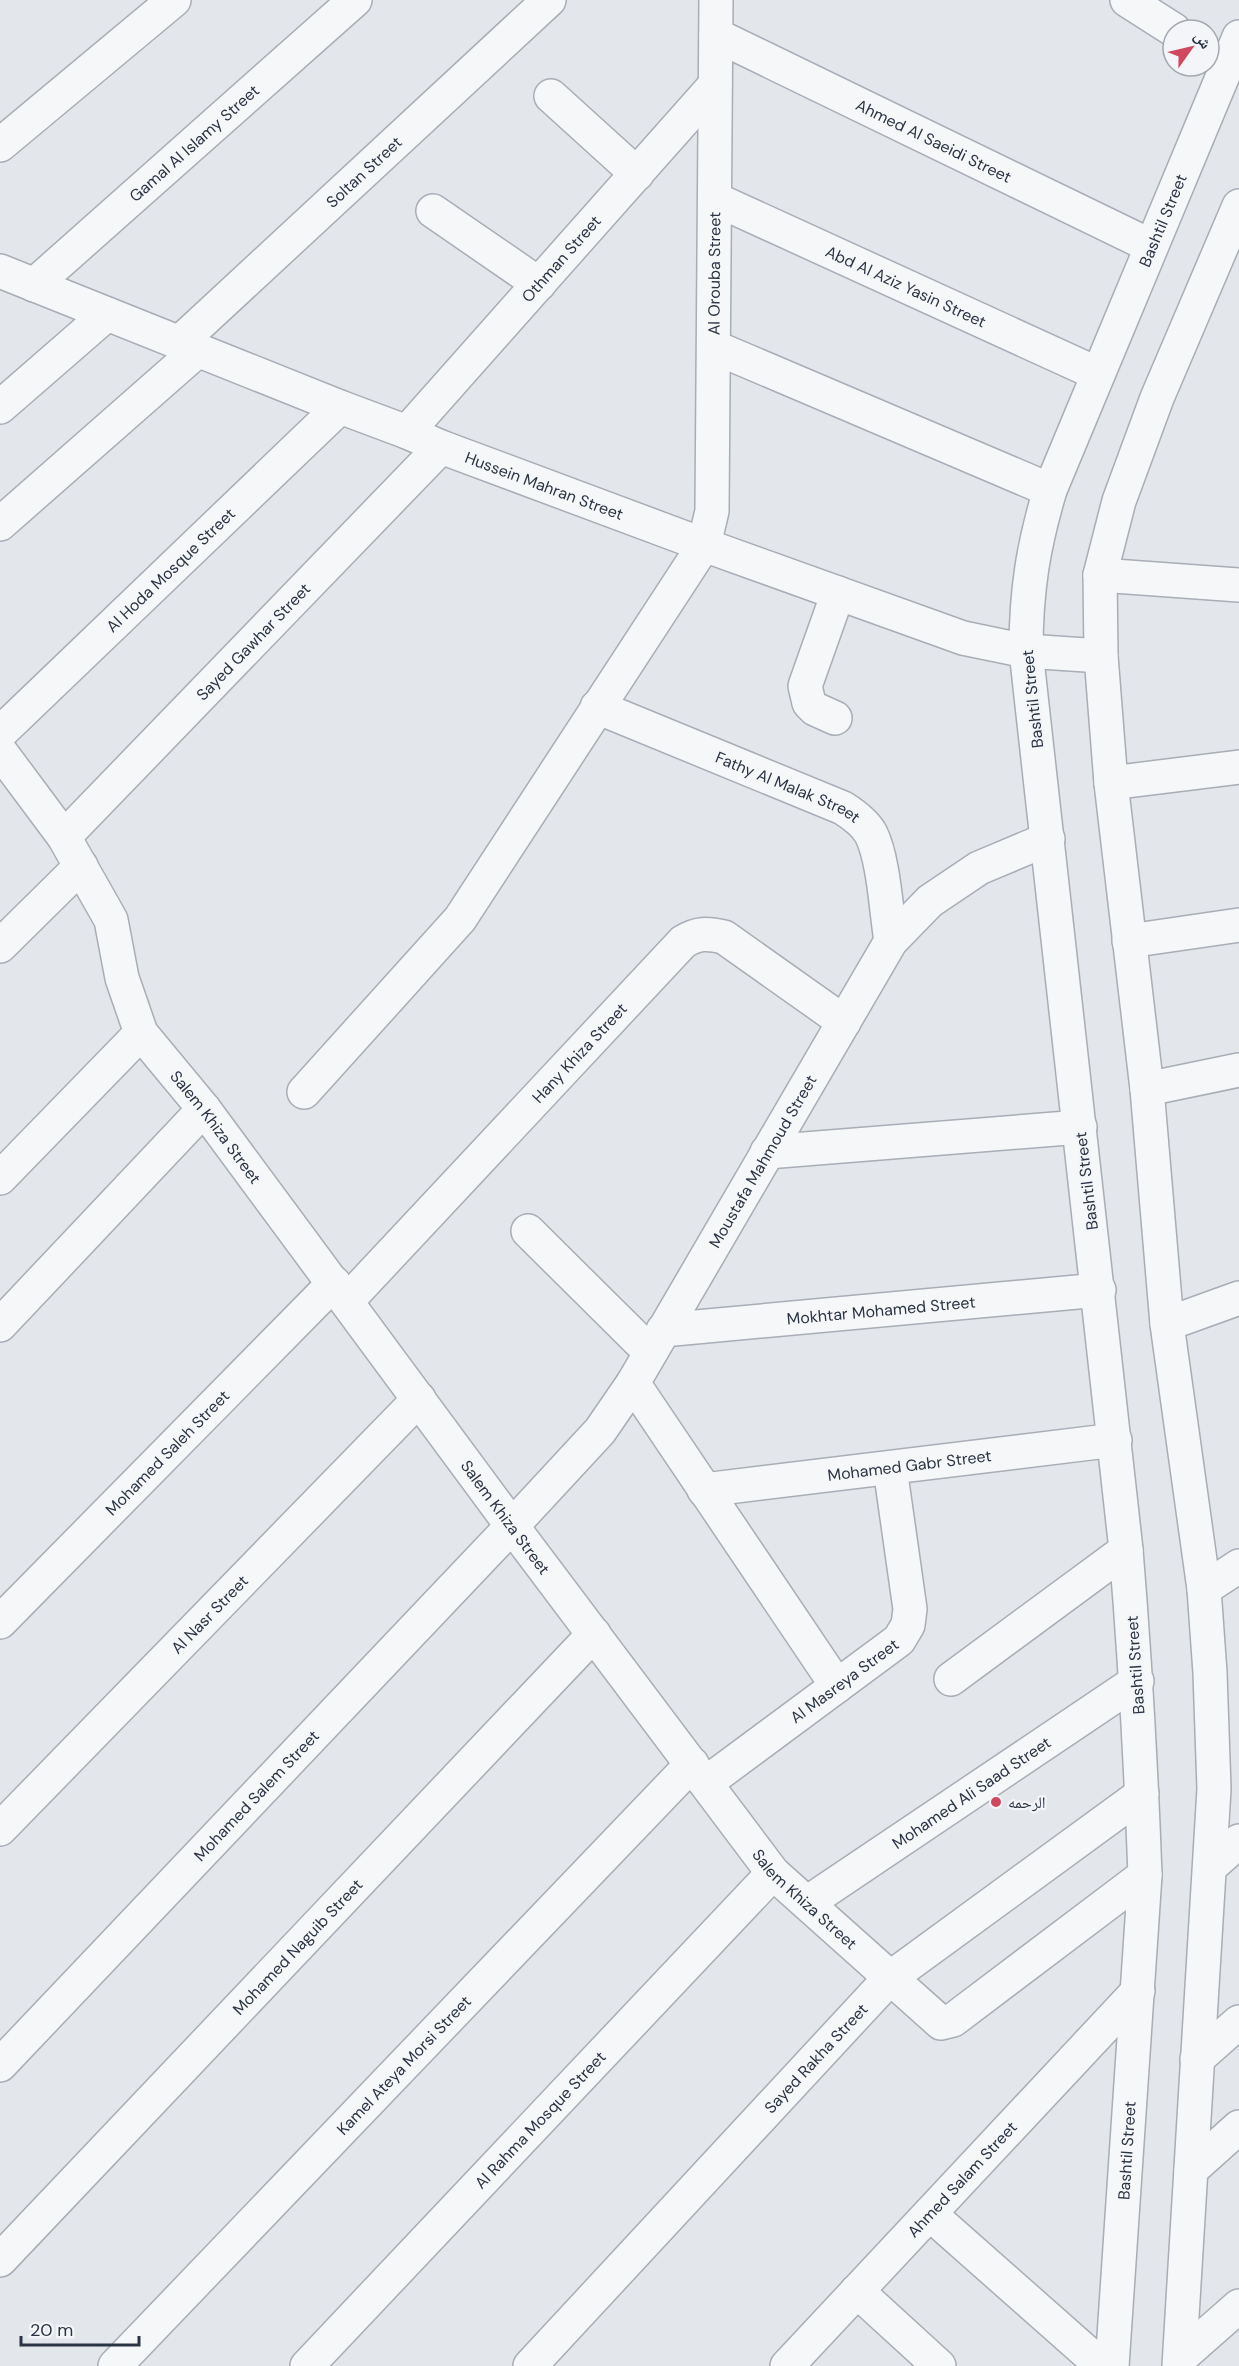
<svg xmlns="http://www.w3.org/2000/svg" width="1239" height="2366" font-family="'DM Sans','Noto Naskh Arabic',sans-serif">
  <rect width="100%" height="100%" fill="#e3e6eb"/>
  <g fill="none" stroke-linecap="round" stroke-linejoin="round">
    <defs>
      <g id="minor">
        <polyline points="1127,0 1174,30"/>
        <path id="s1" d="M716 35 1151 246"/>
        <polyline points="551,96 637,174"/>
        <polyline points="0,145 174,0"/>
        <path id="s2" d="M715 199 1098 374"/>
        <polyline points="433,211 539,284"/>
        <path id="s3" d="M0 271 340 407 407 432 441 447 704 545 963 638 1026 651 1101 656"/>
        <path id="s4" d="M34 285 355 0"/>
        <path id="s5" d="M179 343 549 0"/>
        <polyline points="714,347 1050,490"/>
        <polyline points="0,407 107,314"/>
        <path id="s6" d="M407 432 715 85"/>
        <polyline points="0,524 198,350"/>
        <polyline points="1100,575 1239,585"/>
        <path id="s7" d="M597 707 843 808C854 815 865 823 871 834 884 860 886 911 891 941"/>
        <polyline points="835,718 815,709 809,703 805,686 838,593"/>
        <path id="s8" d="M0 733 340 407"/>
        <path id="s9" d="M0 751 64 837 111 920 122 978 141 1033 204 1109 512 1526 773 1873 941 2023 953 2020 1145 1875"/>
        <polyline points="1111,783 1239,767"/>
        <path id="s10" d="M64 837 441 447"/>
        <polyline points="1129,941 1239,925"/>
        <polyline points="0,946 81,866"/>
        <polyline points="1147,1089 1239,1070"/>
        <path id="s11" d="M304 1092 460 919 704 545 712 511 716 0"/>
        <polyline points="767,1152 1080,1127"/>
        <polyline points="0,1178 141,1033"/>
        <polyline points="528,1231 650,1352"/>
        <path id="s12" d="M347 1301 683 942C697 933 707 933 724 937L844 1022"/>
        <polyline points="1167,1324 1239,1298"/>
        <polyline points="0,1325 204,1109"/>
        <path id="s13" d="M663 1330 1099 1290"/>
        <polyline points="633,1383 837,1686"/>
        <path id="s14" d="M704 1490 1115 1440"/>
        <polyline points="1204,1589 1239,1566"/>
        <path id="s15" d="M0 1622 334 1283"/>
        <polyline points="951,1679 1126,1550"/>
        <path id="s16" d="M706 1783 899 1640 908 1625 910 1609 890 1468"/>
        <path id="s17" d="M0 1829 419 1399"/>
        <polyline points="1210,1867 1239,1841"/>
        <path id="s18" d="M807 1903 1137 1681"/>
        <polyline points="1197,2059 1239,2022"/>
        <path id="s19" d="M0 2065 512 1526 600 1431 633 1383 891 941 930 901 979 868 1048 839"/>
        <polyline points="1191,2170 1239,2127"/>
        <polyline points="930,2214 1102,2366"/>
        <path id="s20" d="M0 2260 594 1634"/>
        <polyline points="857,2291 939,2366"/>
        <polyline points="1180,2358 1239,2306"/>
        <path id="s21" d="M115 2366 692 1764"/>
        <path id="s22" d="M307 2366 773 1873"/>
        <path id="s23" d="M530 2366 890 1978 1142 1794"/>
        <path id="s24" d="M787 2366 1138 1991"/>
        <path id="s25" d="M1112 2366 1145 1875C1141 1767 1135 1659 1126 1550L1026 651C1026 591 1033 547 1050 490L1239 37"/>
        <polyline points="1179,2366 1214,1789 1210,1673 1204,1589 1167,1324 1147,1089 1111,783 1101,656 1100,575 1119,501 1157,398 1239,206"/>
      </g>
    </defs>
    <use href="#minor" stroke="#a8adb6" stroke-width="36"/>
    <use href="#minor" stroke="#f6f7f9" stroke-width="33"/>
  </g>
  <circle fill="#d1475f" stroke="#f3f5f8" stroke-width="2" cx="996" cy="1802" r="6"/>
  <g text-anchor="middle" stroke-width="4.5" stroke-linejoin="round" paint-order="stroke">
    <g font-size="16" fill="#2a3444" stroke="#f3f5f8">
      <text dy="6" stroke="none"><textPath href="#s1" startOffset="242">Ahmed Al Saeidi Street</textPath></text>
      <text dy="6" stroke="none"><textPath href="#s4" startOffset="214">Gamal Al Islamy Street</textPath></text>
      <text dy="6" stroke="none"><textPath href="#s5" startOffset="252">Soltan Street</textPath></text>
      <text dy="6" stroke="none"><textPath href="#s25" startOffset="2178">Bashtil Street</textPath></text>
      <text dy="6" stroke="none"><textPath href="#s6" startOffset="232">Othman Street</textPath></text>
      <text dy="6" stroke="none"><textPath href="#s11" startOffset="952">Al Orouba Street</textPath></text>
      <text dy="6" stroke="none"><textPath href="#s2" startOffset="210">Abd Al Aziz Yasin Street</textPath></text>
      <text dy="6" stroke="none"><textPath href="#s3" startOffset="585">Hussein Mahran Street</textPath></text>
      <text dy="6" stroke="none"><textPath href="#s8" startOffset="236">Al Hoda Mosque Street</textPath></text>
      <text dy="6" stroke="none"><textPath href="#s10" startOffset="272">Sayed Gawhar Street</textPath></text>
      <text transform="translate(1032 699) rotate(-96)" y="6">Bashtil Street</text>
      <text dy="6" stroke="none"><textPath href="#s7" startOffset="207">Fathy Al Malak Street</textPath></text>
      <text dy="6" stroke="none"><textPath href="#s12" startOffset="340">Hany Khiza Street</textPath></text>
      <text dy="6" stroke="none"><textPath href="#s9" startOffset="440">Salem Khiza Street</textPath></text>
      <text dy="6" stroke="none"><textPath href="#s19" startOffset="1188">Moustafa Mahmoud Street</textPath></text>
      <text transform="translate(1086 1181) rotate(-97)" y="6">Bashtil Street</text>
      <text dy="6" stroke="none"><textPath href="#s13" startOffset="219">Mokhtar Mohamed Street</textPath></text>
      <text dy="6" stroke="none"><textPath href="#s15" startOffset="238">Mohamed Saleh Street</textPath></text>
      <text dy="6" stroke="none"><textPath href="#s14" startOffset="207">Mohamed Gabr Street</textPath></text>
      <text dy="6" stroke="none"><textPath href="#s9" startOffset="926">Salem Khiza Street</textPath></text>
      <text dy="6" stroke="none"><textPath href="#s17" startOffset="300">Al Nasr Street</textPath></text>
      <text transform="translate(1135 1665) rotate(-94)" y="6">Bashtil Street</text>
      <text dy="6" stroke="none"><textPath href="#s16" startOffset="172">Al Masreya Street</textPath></text>
      <text dy="6" stroke="none"><textPath href="#s18" startOffset="198">Mohamed Ali Saad Street</textPath></text>
      <text dy="6" stroke="none"><textPath href="#s19" startOffset="372">Mohamed Salem Street</textPath></text>
      <text dy="6" stroke="none"><textPath href="#s9" startOffset="1412">Salem Khiza Street</textPath></text>
      <text dy="6" stroke="none"><textPath href="#s20" startOffset="432">Mohamed Naguib Street</textPath></text>
      <text dy="6" stroke="none"><textPath href="#s23" startOffset="420">Sayed Rakha Street</textPath></text>
      <text dy="6" stroke="none"><textPath href="#s21" startOffset="417">Kamel Ateya Morsi Street</textPath></text>
      <text dy="6" stroke="none"><textPath href="#s22" startOffset="339">Al Rahma Mosque Street</textPath></text>
      <text dy="6" stroke="none"><textPath href="#s25" startOffset="216">Bashtil Street</textPath></text>
      <text dy="6" stroke="none"><textPath href="#s24" startOffset="256">Ahmed Salam Street</textPath></text>
    </g>
    <g font-size="16" fill="#2a3444" stroke="#f3f5f8" text-anchor="start">
      <text x="1008" y="1808">الرحمه</text>
    </g>
  </g>
  <g transform="translate(1191 48) rotate(56)"><circle r="28" fill="#f3f5f8" stroke="#a3a8b0" stroke-width="1.5"/>
  <path d="M0-4.5L10 22L0 15L-10 22Z" fill="#d1475f"/>
  <text y="-9" font-size="16" font-weight="bold" text-anchor="middle" fill="#2a3444">ش</text>
  </g>
  <path d="M21 2336v9h118v-9" fill="none" stroke="#2a3444" stroke-width="3"/>
  <text x="30" y="2336" font-size="18" fill="#2a3444" stroke="#f3f5f8" stroke-width="4.5" paint-order="stroke">20 m</text>
</svg>
